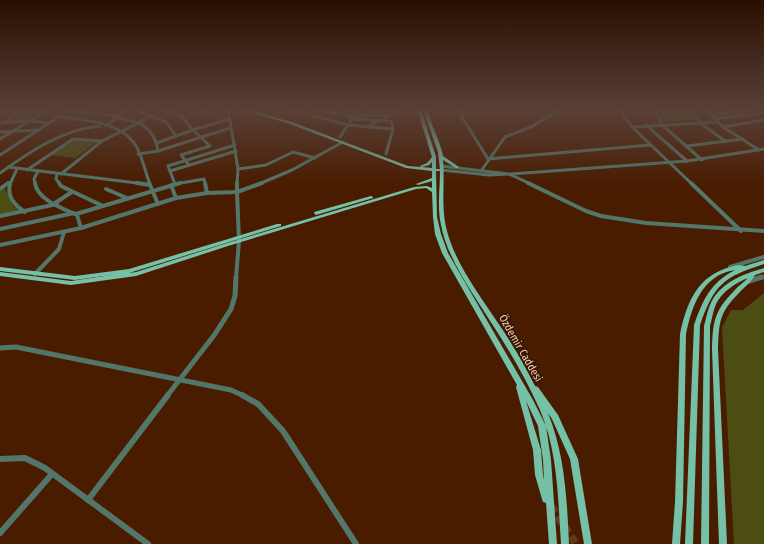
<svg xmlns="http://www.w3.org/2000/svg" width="764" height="544" font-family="'Fira Sans Condensed',sans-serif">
  <rect width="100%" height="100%" fill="#491c00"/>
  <g fill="#4c4d12">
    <polygon points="20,109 46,109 29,120 10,120"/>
    <polygon points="685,109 695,120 663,122 658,111"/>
    <polygon points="76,138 97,142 75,158 50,155"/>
    <polygon points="5,188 13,206 19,211 0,214 0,191"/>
    <polygon points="764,293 764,544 734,544 722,328 731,310 743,310"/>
  </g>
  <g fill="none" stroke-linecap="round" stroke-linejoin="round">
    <polyline stroke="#62371c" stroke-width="8" stroke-dasharray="8 4" stroke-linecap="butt" points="551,506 576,544"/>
    <g stroke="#53766a" stroke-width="3">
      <polyline points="140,109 138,111 166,122 176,136 193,130 210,146 181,155 189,165"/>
      <polyline points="163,109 181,116 193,130 229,119"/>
      <polyline points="228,109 238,169 237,184"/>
      <polyline points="289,109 348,125 393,129 386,154"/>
      <polyline points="313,109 353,117"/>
      <polyline points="339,109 356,112"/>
      <polyline points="364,109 389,110"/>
      <polyline points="457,109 488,159 650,145"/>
      <polyline points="623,109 623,115 634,129 692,184"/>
      <polyline points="672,109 656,110 661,124 702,160"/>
      <polyline points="687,109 703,125 725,141"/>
      <polyline points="705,109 723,127 759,150"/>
      <polyline points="0,110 13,109"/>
      <polyline points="255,110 257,109"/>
      <polyline points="201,114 203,109"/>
      <polyline points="710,115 753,109"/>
      <polyline points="354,116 389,115"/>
      <path d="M59 117C84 120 121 121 136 146 143 158 145 172 150 184"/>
      <polyline points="352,119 391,121 393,129"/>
      <polyline points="462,119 465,109"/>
      <polyline points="715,119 764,113"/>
      <polyline points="0,123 29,121 50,123"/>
      <polyline points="6,123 17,109"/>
      <path d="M138 123C151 128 156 138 158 151"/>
      <polyline points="138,123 152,115"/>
      <polyline points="646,125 687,161"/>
      <polyline points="106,126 128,109"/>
      <polyline points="369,126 403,109"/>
      <polyline points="632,127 718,122"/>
      <polyline points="723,127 764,120"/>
      <polyline points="0,132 38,130"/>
      <polyline points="340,137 359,109"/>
      <polyline points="0,139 49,109"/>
      <polyline points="157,143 176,136"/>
      <polyline points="687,146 743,139"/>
      <polyline points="138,154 158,151 230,128"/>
      <polyline points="0,155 69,110"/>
      <polyline points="441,166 509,174 489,175 441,170"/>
      <polyline points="8,167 145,184"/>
      <polyline points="238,169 266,165 293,152 315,158"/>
      <polyline points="27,170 73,139 102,141"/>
      <polyline points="170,171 236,151"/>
      <polyline points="481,171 505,137 533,126 557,111"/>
      <path d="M0 173C31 151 61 130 100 126"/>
      <polyline points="57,174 56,179 60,184"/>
      <polyline points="61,174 102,141 138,123 110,115 68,111"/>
      <polyline points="509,174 531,184"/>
      <polyline points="511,174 687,161 764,149"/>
      <polyline points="7,184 9,183"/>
      <polyline points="10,184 17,169"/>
      <polyline points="35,184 34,179 38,171"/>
      <polyline points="175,184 168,166 235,145"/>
      <polyline points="175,184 204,179 205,184"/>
      <polyline points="259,184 292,170 343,142"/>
    </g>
    <g stroke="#53766a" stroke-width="4">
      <path d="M10 183C7 197 14 205 25 212"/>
      <path d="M35 183C37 200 64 209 77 215L81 228"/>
      <polyline points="59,183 61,186 103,206"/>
      <polyline points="137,183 150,185 158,204"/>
      <polyline points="149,183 150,185"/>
      <polyline points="205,183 207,193"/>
      <polyline points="528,183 586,211 601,216 646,223 764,231"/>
      <polyline points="691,183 741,231"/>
      <polyline points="171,185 176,198"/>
      <polyline points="0,189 8,183"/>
      <polyline points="106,189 127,198"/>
      <polyline points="55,203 72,192"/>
      <polyline points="76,214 180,183"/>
      <polyline points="0,216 57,204"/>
      <polyline points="0,229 74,213"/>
      <polyline points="0,245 81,228 176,198 207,193 237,192 237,183"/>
      <polyline points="730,267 764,257"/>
      <polyline points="35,274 59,249 64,232"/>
      <polyline points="236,278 239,241 237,192 262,183"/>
      <polyline points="759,278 764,277"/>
    </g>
    <g stroke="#53766a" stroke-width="5">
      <polyline points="749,281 762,277"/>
      <polyline points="0,348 16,347 231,390 244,396"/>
      <polyline points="167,396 215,334 231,309 235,296 236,277"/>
    </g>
    <g stroke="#53766a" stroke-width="6">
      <polyline points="242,395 258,404 283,431 356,544"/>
      <polyline points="0,459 25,458 45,468 148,544"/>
      <polyline points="88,500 168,395"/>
      <polyline points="0,533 52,474"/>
    </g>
    <g fill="#75c1a8" fill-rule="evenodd">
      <path d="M240 109H245L292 122 408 166 421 167 420 166 427 163 432 157 417 109H421L436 157V169H440L438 152 427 121 423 109H427C431 125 440 140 443 156L459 167 458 168H456L443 160C445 182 441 205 446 227 454 262 479 294 498 323 512 343 524 364 535 386L538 387 558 415 578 459 592 544H584L570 459 552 419 548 413C565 455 567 500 569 544H561C558 499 558 452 540 410 527 381 511 353 494 327 476 298 447 259 441 225 437 207 440 189 440 171H436L437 217 441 234 448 253 533 400 546 426 551 460 557 544H549L546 503 543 502 542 499 535 475 533 450 516 387 517 385 442 253 435 234 433 217 432 192 426 188 416 189 228 246 136 276 71 285 0 276V272L71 281 118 274 75 280 0 271V267L75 276 129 269 277 224H281V226L129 273 136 272 224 244 414 187 427 186 432 188V181L418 185 416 184 432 178V171L406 168 290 124ZM432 162V168L422 167 429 165ZM526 401 538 426 543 460 544 480 543 475 541 450Z"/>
      <polygon points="371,196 373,197 373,198 316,215 314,213 314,212"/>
      <path d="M764 260V264C723 277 714 285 700 325L693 544H685L694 325C703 300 710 283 735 270 702 275 692 306 686 334L683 502 680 544H672L675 502 680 334C686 306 695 280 724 269 730 267 739 264 745 266Z"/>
      <path d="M764 268V272L755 275C751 283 744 287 738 294 719 313 719 323 718 349L727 544H719L712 349C713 322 714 311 734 291 738 286 743 283 748 278 735 283 722 292 716 304 713 311 712 319 710 326L709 544H701L704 326C706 319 707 312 710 305 719 283 743 274 764 268Z"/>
    </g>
  </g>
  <linearGradient id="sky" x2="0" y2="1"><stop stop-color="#280f00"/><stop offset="0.59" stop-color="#594037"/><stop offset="1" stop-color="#594037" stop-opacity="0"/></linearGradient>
  <rect width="764" height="185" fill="url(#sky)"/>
  <g text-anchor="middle" stroke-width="3.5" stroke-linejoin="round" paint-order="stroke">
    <g font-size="11" fill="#f1cdb8" stroke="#371803">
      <text transform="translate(521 348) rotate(60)" y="4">Özdemir Caddesi</text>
    </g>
  </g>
</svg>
